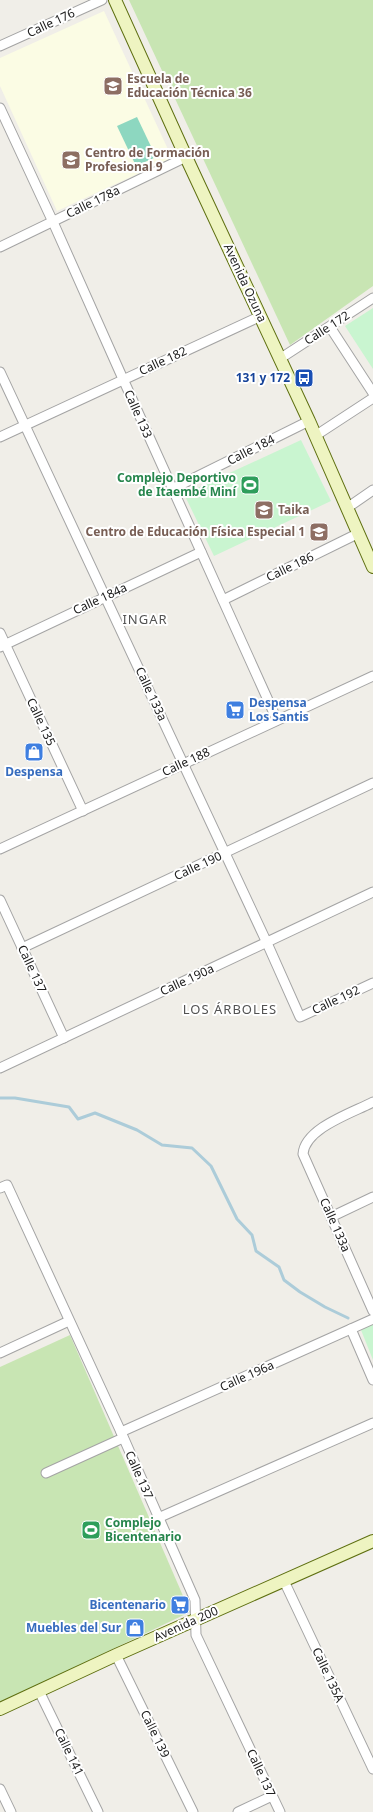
<svg xmlns="http://www.w3.org/2000/svg" width="373" height="1812" font-family="'Noto Sans',sans-serif">
  <rect width="100%" height="100%" fill="#f0eee8"/>
  <polygon fill="#fbfce4" points="104,11 172,158 57,211 0,86 0,58"/>
  <g fill="#c8e5b3">
    <polygon points="129,0 373,0 373,286 290,345"/>
    <polygon points="70,1335 190,1612 0,1703 0,1367"/>
  </g>
  <g fill="#c9f5d0">
    <polygon points="373,308 373,369 345,326"/>
    <polygon points="301,440 331,501 214,556 184,494"/>
    <polygon points="373,1324 373,1360 361,1330"/>
  </g>
  <polygon fill="#8dd7c0" points="137,117 156,157 136,166 117,126"/>
  <g fill="none" stroke-linecap="round" stroke-linejoin="round">
    <polyline stroke="#acccd9" stroke-width="3" points="0,1098 15,1098 69,1107 78,1119 95,1113 137,1130 162,1145 192,1148 211,1166 237,1219 252,1235 256,1251 279,1267 284,1280 300,1292 325,1307 348,1318"/>
    <defs>
      <g id="minor">
        <polyline points="0,46 102,0"/>
        <polyline points="0,108 53,222 123,379 277,720"/>
        <polyline points="0,247 186,157"/>
        <polyline points="330,327 373,393"/>
        <polyline points="281,358 373,298"/>
        <polyline points="0,372 267,943 300,1017 373,983"/>
        <polyline points="315,436 373,398"/>
        <polyline points="0,437 261,316"/>
        <polyline points="172,489 309,421"/>
        <polyline points="347,508 373,490"/>
        <polyline points="223,600 357,534"/>
        <polyline points="0,633 83,811"/>
        <polyline points="0,647 201,552"/>
        <polyline points="0,849 373,676"/>
        <polyline points="0,900 64,1038"/>
        <polyline points="22,948 373,783"/>
        <polyline points="0,1068 373,892"/>
        <path d="M373 1102C352 1113 305 1128 303 1154L373 1311"/>
        <polyline points="0,1188 7,1185 121,1432 195,1600 196,1635 280,1812"/>
        <polyline points="331,1217 373,1197"/>
        <polyline points="351,1329 373,1380"/>
        <polyline points="0,1353 69,1321"/>
        <polyline points="121,1432 373,1319"/>
        <polyline points="46,1473 123,1438"/>
        <polyline points="158,1518 373,1423"/>
        <polyline points="284,1581 373,1769"/>
        <polyline points="116,1655 193,1812"/>
        <polyline points="39,1691 98,1812"/>
        <polyline points="0,1789 11,1812"/>
        <polyline points="238,1812 272,1796"/>
      </g>
      <g id="secondary">
        <polyline points="115,0 186,157 309,421 373,567"/>
        <polyline points="0,1709 116,1655 373,1541"/>
      </g>
    </defs>
    <use href="#minor" stroke="#a4a4a4" stroke-width="11"/>
    <use href="#secondary" stroke="#5e6f10" stroke-width="14"/>
    <use href="#minor" stroke="#fff" stroke-width="9"/>
    <use href="#secondary" stroke="#eef4c1" stroke-width="12"/>
  </g>
  <defs>
    <symbol id="school-square" viewBox="-11 -11 22 22"><rect x="-9" y="-9" width="18" height="18" rx="4" fill="#8d6e63" stroke="#fff"/><path d="M0-5L7-2L0 1L-7-2ZM-4 1L0 2.5L4 1V4Q0 6-4 4Z" fill="#fff"/></symbol>
    <symbol id="bus-square" viewBox="-11 -11 22 22"><rect x="-9" y="-9" width="18" height="18" rx="4" fill="#1a4fb4" stroke="#fff"/><path d="M-5-6H5V4H4V6H2V4H-2V6H-4V4H-5ZM-3.5-4V0h7V-4ZM-3.5 1.2v1.5H-2V1.2ZM2 1.2v1.5H3.5V1.2Z" fill="#fff"/></symbol>
    <symbol id="stadium-square" viewBox="-11 -11 22 22"><rect x="-9" y="-9" width="18" height="18" rx="4" fill="#2e9e5b" stroke="#fff"/><path d="M0-5a6.5 5 0 1 0 0 10a6.5 5 0 1 0 0-10ZM-3.5-1.8h7v3.6h-7Z" fill="#fff"/></symbol>
    <symbol id="supermarket-square" viewBox="-11 -11 22 22"><rect x="-9" y="-9" width="18" height="18" rx="4" fill="#3f7fe0" stroke="#fff"/><path d="M-6-5.5h2.5l.6 2H6L4.5 2H-2.5L-4.4-4H-6ZM-1.5 3.2a1.3 1.3 0 1 0 .1 0ZM3 3.2a1.3 1.3 0 1 0 .1 0Z" fill="#fff"/></symbol>
    <symbol id="shop-square" viewBox="-11 -11 22 22"><rect x="-9" y="-9" width="18" height="18" rx="4" fill="#3f7fe0" stroke="#fff"/><path d="M-5-2.5h2.3a2.7 3.5 0 0 1 5.4 0H5L5.5 6h-11ZM-1.5-2.5h3a1.5 2.3 0 0 0-3 0Z" fill="#fff"/></symbol>
  </defs>
  <g fill-rule="evenodd">
    <use href="#school-square" x="102" y="75" width="22" height="22"/>
    <use href="#school-square" x="60" y="149" width="22" height="22"/>
    <use href="#bus-square" x="293" y="367" width="22" height="22"/>
    <use href="#stadium-square" x="239" y="474" width="22" height="22"/>
    <use href="#school-square" x="253" y="499" width="22" height="22"/>
    <use href="#school-square" x="308" y="521" width="22" height="22"/>
    <use href="#supermarket-square" x="224" y="699" width="22" height="22"/>
    <use href="#shop-square" x="23" y="741" width="22" height="22"/>
    <use href="#stadium-square" x="80" y="1519" width="22" height="22"/>
    <use href="#supermarket-square" x="169" y="1594" width="22" height="22"/>
    <use href="#shop-square" x="124" y="1617" width="22" height="22"/>
  </g>
  <g text-anchor="middle" stroke-width="4" stroke-linejoin="round" paint-order="stroke">
    <g font-size="12" fill="#202020" stroke="#fff">
      <text transform="translate(51 23) rotate(-25)" y="4">Calle 176</text>
      <text transform="translate(93 202) rotate(-26)" y="4">Calle 178a</text>
      <text transform="translate(245 283) rotate(65)" y="4">Avenida Ozuna</text>
      <text transform="translate(327 328) rotate(-33)" y="4">Calle 172</text>
      <text transform="translate(163 361) rotate(-25)" y="4">Calle 182</text>
      <text transform="translate(138 414) rotate(66)" y="4">Calle 133</text>
      <text transform="translate(251 450) rotate(-27)" y="4">Calle 184</text>
      <text transform="translate(290 567) rotate(-26)" y="4">Calle 186</text>
      <text transform="translate(100 599) rotate(-25)" y="4">Calle 184a</text>
      <text transform="translate(151 694) rotate(65)" y="4">Calle 133a</text>
      <text transform="translate(41 722) rotate(65)" y="4">Calle 135</text>
      <text transform="translate(186 762) rotate(-25)" y="4">Calle 188</text>
      <text transform="translate(198 866) rotate(-25)" y="4">Calle 190</text>
      <text transform="translate(32 969) rotate(65)" y="4">Calle 137</text>
      <text transform="translate(187 980) rotate(-25)" y="4">Calle 190a</text>
      <text transform="translate(336 1000) rotate(-25)" y="4">Calle 192</text>
      <text transform="translate(335 1225) rotate(66)" y="4">Calle 133a</text>
      <text transform="translate(247 1376) rotate(-24)" y="4">Calle 196a</text>
      <text transform="translate(139 1475) rotate(66)" y="4">Calle 137</text>
      <text transform="translate(186 1624) rotate(-24)" y="4">Avenida 200</text>
      <text transform="translate(328 1675) rotate(65)" y="4">Calle 135A</text>
      <text transform="translate(155 1734) rotate(64)" y="4">Calle 139</text>
      <text transform="translate(69 1752) rotate(64)" y="4">Calle 141</text>
      <text transform="translate(261 1773) rotate(65)" y="4">Calle 137</text>
    </g>
    <g font-size="12" font-weight="bold" fill="#785e54" stroke="#fff" text-anchor="start">
      <text x="127" y="83">Escuela de<tspan x="127" dy="14">Educación Técnica 36</tspan></text>
      <text x="85" y="157">Centro de Formación<tspan x="85" dy="14">Profesional 9</tspan></text>
      <text x="278" y="514">Taika</text>
      <text x="305" y="536" text-anchor="end">Centro de Educación Física Especial 1</text>
    </g>
    <g font-size="12" font-weight="bold" fill="#164399" stroke="#fff" text-anchor="end">
      <text x="290" y="382">131 y 172</text>
    </g>
    <g font-size="12" font-weight="bold" fill="#27864d" stroke="#fff" text-anchor="end">
      <text x="236" y="482">Complejo Deportivo<tspan x="236" dy="14">de Itaembé Miní</tspan></text>
      <text x="105" y="1527" text-anchor="start">Complejo<tspan x="105" dy="14">Bicentenario</tspan></text>
    </g>
    <g font-size="12" font-weight="bold" fill="#366cbe" stroke="#fff" text-anchor="end">
      <text x="249" y="707" text-anchor="start">Despensa<tspan x="249" dy="14">Los Santis</tspan></text>
      <text x="34" y="776" text-anchor="middle">Despensa</text>
      <text x="166" y="1609">Bicentenario</text>
      <text x="121" y="1632">Muebles del Sur</text>
    </g>
    <g font-size="13" letter-spacing="1" fill="#535353" stroke="#fff">
      <text x="145" y="624">INGAR</text>
      <text x="230" y="1014">LOS ÁRBOLES</text>
    </g>
  </g>
</svg>
